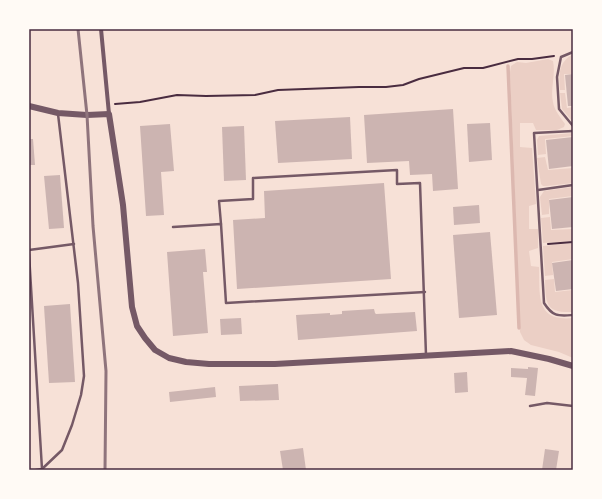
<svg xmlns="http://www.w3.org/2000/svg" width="602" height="499" font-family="'Open Sans',sans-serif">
  <rect width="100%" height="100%" fill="#f7e1d7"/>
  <g fill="#ebcfc5">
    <path d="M573 54V74H564L565 90H560C559 74 558 63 573 54Z"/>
    <path d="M548 59 553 61C556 75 550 89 553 102 554 110 561 118 565 124L564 127 557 130H536L533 123H520V147L532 148 536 204 529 206V229H538V248L529 251 531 266 539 267C540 295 535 322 573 318V358L559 352 531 345 524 340 520 332 510 72 511 66 517 62 526 63Z"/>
    <polygon points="560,93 565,93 567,108 573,107 573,122 562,109"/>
    <polygon points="573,133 573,136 545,139 546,154 538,155 537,140 539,136"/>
    <polygon points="545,157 548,170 573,168 573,183 547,186 543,186 541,184 537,158"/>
    <polygon points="573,187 573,196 549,199 549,214 542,215 540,197 544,191"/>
    <polygon points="550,217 551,230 573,229 573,241 543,243 541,218"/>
    <polygon points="573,243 573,259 552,262 553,275 545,276 543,246"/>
    <path d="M554 279 555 292 573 290V312C545 313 546 304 545 280Z"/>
  </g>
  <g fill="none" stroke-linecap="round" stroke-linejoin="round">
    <polyline stroke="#dcb8b0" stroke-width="3.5" points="508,66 519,328"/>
  </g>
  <g fill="#ccb4b1">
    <polygon points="573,74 573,106 568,106 565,75"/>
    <polygon points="453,109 458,189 433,191 432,174 410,175 409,161 367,163 364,115"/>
    <polygon points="350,117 352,159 278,163 275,121"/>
    <polygon points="490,123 492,160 469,162 467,124"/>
    <polygon points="170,124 174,171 161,172 164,215 146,216 140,126"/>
    <polygon points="244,126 246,180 224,181 222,127"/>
    <polygon points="573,137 573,166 549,169 546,140"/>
    <polygon points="29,139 33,139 35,165 29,165"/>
    <polygon points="60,175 64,228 49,229 44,176"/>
    <polygon points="384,183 391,279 237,289 233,220 265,218 264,191"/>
    <polygon points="573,197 573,227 552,229 549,200"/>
    <polygon points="479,205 480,223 454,225 453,207"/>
    <polygon points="490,232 497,315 459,318 453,235"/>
    <polygon points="205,249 207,272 203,272 208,333 173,336 167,252"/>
    <polygon points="573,260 573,289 556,291 552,263"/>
    <polygon points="70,304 75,382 49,383 44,306"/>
    <polygon points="374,309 375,313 376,314 415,312 417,331 298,340 296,315 330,313 330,315 342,314 342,311"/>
    <polygon points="241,318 242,334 221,335 220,319"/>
    <polygon points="528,367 538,368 535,396 525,395 527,378 511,377 511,368 528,369"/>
    <polygon points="467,372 468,392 455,393 454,373"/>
    <polygon points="278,384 279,400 240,401 239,386"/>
    <polygon points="215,387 216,397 170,402 169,392"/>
    <polygon points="303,448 306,470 283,470 280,451"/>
    <polygon points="545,449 559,451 556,470 542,470"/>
  </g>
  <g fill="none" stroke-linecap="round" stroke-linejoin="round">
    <g stroke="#4a2c40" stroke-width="2">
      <polyline points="115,104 140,102 177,95 206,96 255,95 278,90 359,87 386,87 403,85 419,79 464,68 483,68 518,59 532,59 554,56"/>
      <polyline points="548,244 573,242"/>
    </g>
    <g stroke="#755966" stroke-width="2.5">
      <polyline points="573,52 561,57 557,77 559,109 573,126"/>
      <path d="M573 131 534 133 544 303C553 317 558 316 573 315"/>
      <polyline points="538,190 573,185"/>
      <polyline points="221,224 219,201 253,199 253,178 397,170 397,184 420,183 426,355"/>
      <polyline points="173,227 221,224 226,303 425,292"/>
      <polyline points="29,250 74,244"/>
      <polyline points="29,254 42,469"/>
      <polyline points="530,406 547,403 573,406"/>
      <polyline points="36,470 42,469 62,450 72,425 81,395 84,376 78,283 58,114"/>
    </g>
    <polyline stroke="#755966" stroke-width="4" points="101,29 109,114"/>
    <polyline stroke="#755966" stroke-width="6" points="29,106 58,113 87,115 109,114 123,205 132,307 137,326 145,338 155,350 169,358 186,362 209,364 275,364 511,351 549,359 573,366"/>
    <polyline stroke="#8f747c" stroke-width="3" points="78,29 87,115 93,226 106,371 105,470"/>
  </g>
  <rect width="602" height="499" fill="none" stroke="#fffaf5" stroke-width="60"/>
  <rect x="30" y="30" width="542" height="439" fill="none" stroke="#4a2c40" stroke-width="1.5"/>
</svg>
